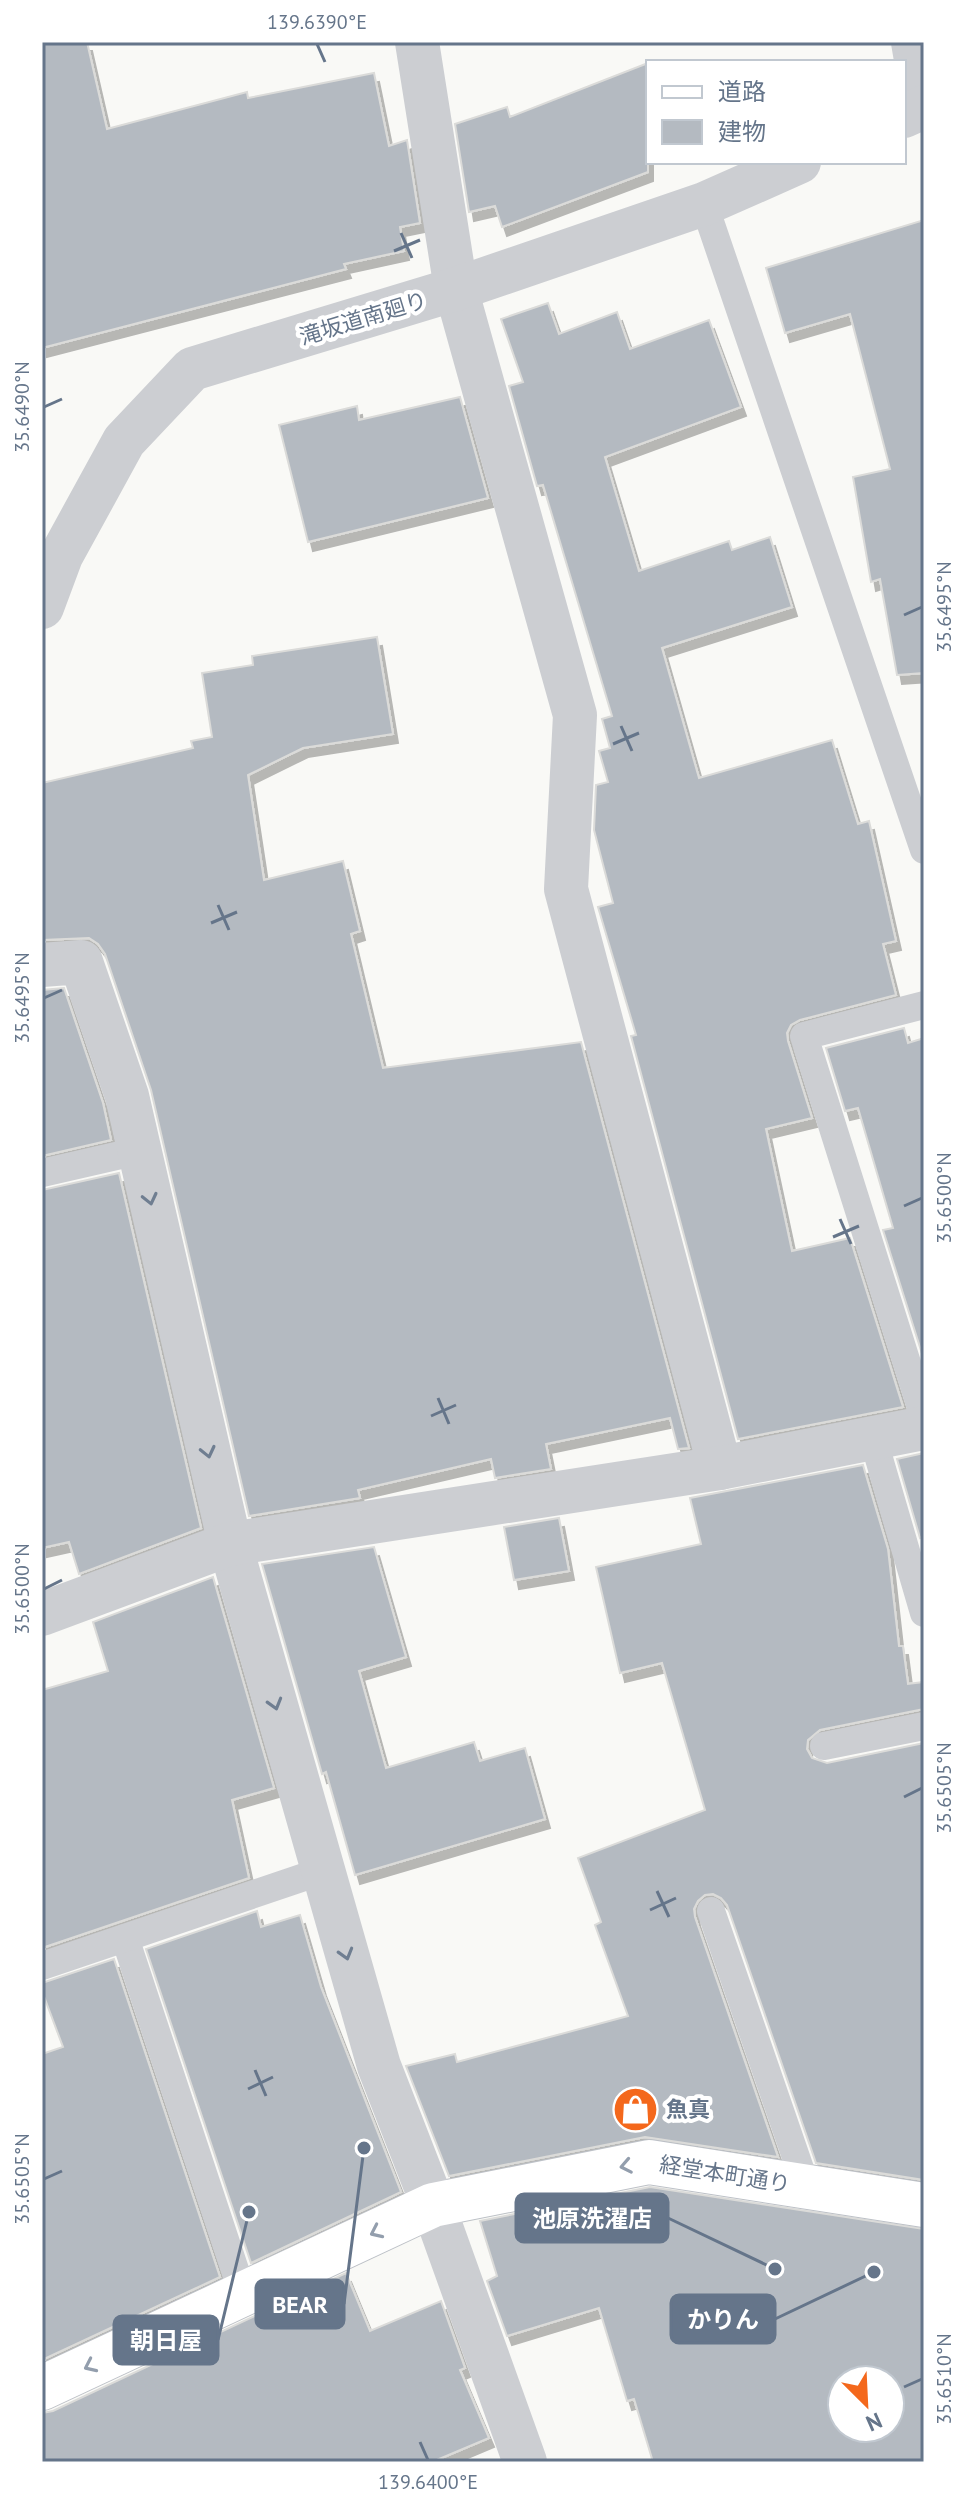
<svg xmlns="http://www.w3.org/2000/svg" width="966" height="2504" font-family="'PT Sans','Noto Sans JP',sans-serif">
  <defs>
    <filter id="shadow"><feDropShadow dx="5" dy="9" stdDeviation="0" flood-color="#0004"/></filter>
  </defs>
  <rect width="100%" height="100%" fill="#f9f9f6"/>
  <g fill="#b4bac1" stroke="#dbdbd9" stroke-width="2" fill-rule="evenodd" filter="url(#shadow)">
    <polygon points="42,42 87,42 107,129 247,92 248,98 374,73 389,146 407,140 420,223 400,227 404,251 344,264 346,269 42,348"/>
    <polygon points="648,63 648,172 502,227 495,206 469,212 455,124 507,107 510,117"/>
    <polygon points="924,220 924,673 897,675 880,579 871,582 853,477 890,469 850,314 785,333 766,268"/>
    <polygon points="548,303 559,334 617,312 630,349 709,320 741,407 605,457 639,571 729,541 732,550 770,537 792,607 662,648 699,778 832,740 858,824 869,821 896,941 883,944 896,995 800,1020 791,1025 787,1033 788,1041 812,1118 766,1129 792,1251 850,1238 903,1407 738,1439 631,1036 636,1035 598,907 613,903 594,830 596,785 608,782 599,751 610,748 602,719 612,716 543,485 537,486 509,386 523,382 501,319"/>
    <polygon points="460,397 488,498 308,542 279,425 357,406 359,420"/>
    <polygon points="377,637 393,734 303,748 248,775 264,880 343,861 360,931 351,934 383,1068 581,1042 689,1448 678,1449 670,1418 546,1444 551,1469 495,1478 491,1459 358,1490 360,1498 249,1516 151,1090 105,954 98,944 89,938 42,940 42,783 193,748 191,741 212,737 202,673 253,665 252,656"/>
    <polygon points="64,988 103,1103 111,1140 42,1156 42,990"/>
    <polygon points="904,1028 908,1043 924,1038 924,1360 883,1230 893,1228 858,1108 845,1111 826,1048"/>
    <polygon points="119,1173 201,1528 79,1574 69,1542 42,1548 42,1190"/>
    <polygon points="924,1453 924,1536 920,1538 897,1459"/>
    <polygon points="863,1465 888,1549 899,1646 903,1646 908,1684 924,1682 924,1709 820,1730 808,1740 807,1749 812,1758 827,1763 924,1743 924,2180 816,2163 727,1905 721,1898 713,1894 705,1895 698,1901 694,1909 695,1917 778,2157 645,2137 449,2176 406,2066 455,2054 457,2062 628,2016 595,1925 601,1922 578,1858 705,1810 662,1663 620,1673 596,1567 701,1544 690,1498"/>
    <polygon points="559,1518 569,1571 514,1580 504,1527"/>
    <polygon points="374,1547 406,1657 359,1671 386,1768 474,1742 480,1761 525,1748 545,1819 355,1875 326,1772 322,1774 262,1564"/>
    <polygon points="213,1577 274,1788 232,1800 249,1878 42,1948 42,1690 108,1671 93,1622"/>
    <polygon points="257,1911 261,1927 300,1915 321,1987 401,2192 251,2263 146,1949"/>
    <polygon points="114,1959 220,2277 42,2360 42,2054 63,2047 42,1991 42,1983"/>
    <path d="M650 2187 924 2229V2462H653L634 2399 627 2401 599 2308 507 2336 487 2281 497 2276 480 2221ZM842 2380H890V2428H842Z"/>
    <polygon points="346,2273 370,2331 441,2301 465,2368 460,2370 489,2438 432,2462 42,2462 42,2413 53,2411"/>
  </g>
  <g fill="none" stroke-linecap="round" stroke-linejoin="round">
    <defs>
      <polyline id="secondary" points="42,2388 433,2205 649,2162 924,2205"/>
    </defs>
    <use href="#secondary" stroke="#bdc1c7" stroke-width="46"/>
    <g stroke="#ccced2" stroke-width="28">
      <polyline points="704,204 924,850"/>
      <polyline points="924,1005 804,1036 924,1417"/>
      <polyline points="42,1173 138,1151"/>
      <polyline points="873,1438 924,1613"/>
      <polyline points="824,1746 924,1726"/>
      <polyline points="711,1911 806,2186"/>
      <polyline points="125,1938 243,2294"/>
      <polyline points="42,1966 322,1871"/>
    </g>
    <g stroke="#ccced2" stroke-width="44">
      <polyline points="417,42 456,289 575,715 566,889 720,1468"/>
      <polyline points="913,42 924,107"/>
      <polyline points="42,965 81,962 127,1096 230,1544 379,2066 433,2205 525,2462"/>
      <polyline points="42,1614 230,1544 720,1468 924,1428"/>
    </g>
    <g stroke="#ccced2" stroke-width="44">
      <polyline points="904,116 924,107"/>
      <polyline points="42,607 61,556 124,441 192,369 456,289 704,204 799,162"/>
    </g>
    <use href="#secondary" stroke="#fff" stroke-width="44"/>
  </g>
  <defs><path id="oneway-chevron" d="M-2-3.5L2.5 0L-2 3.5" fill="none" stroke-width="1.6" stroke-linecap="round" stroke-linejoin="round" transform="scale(2)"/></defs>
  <g stroke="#6f7e91">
    <use href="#oneway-chevron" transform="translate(150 1199) rotate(77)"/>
    <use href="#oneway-chevron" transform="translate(208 1452) rotate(77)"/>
    <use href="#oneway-chevron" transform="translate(275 1704) rotate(74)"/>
    <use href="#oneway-chevron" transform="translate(346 1954) rotate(74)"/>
  </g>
  <g stroke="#939ead">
    <use href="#oneway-chevron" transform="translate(626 2166) rotate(169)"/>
    <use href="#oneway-chevron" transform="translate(376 2232) rotate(155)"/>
    <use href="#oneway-chevron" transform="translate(90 2366) rotate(155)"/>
  </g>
  <path fill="none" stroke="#65758a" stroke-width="3" d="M317 44 325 62M401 233 412 258M394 251 420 240M44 407 62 399M904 615 922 607M621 726 632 751M613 744 639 733M218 905 229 930M211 923 237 912M44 998 62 990M904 1206 922 1198M840 1219 851 1244M833 1237 859 1226M438 1398 449 1424M431 1416 456 1405M44 1589 62 1580M904 1797 922 1788M657 1891 669 1917M650 1910 676 1898M255 2070 266 2096M248 2089 273 2077M44 2179 62 2171M904 2387 922 2379M420 2442 428 2460"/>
  <defs>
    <symbol id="shop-disc" viewBox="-11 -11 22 22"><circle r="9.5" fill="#f4681c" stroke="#fff"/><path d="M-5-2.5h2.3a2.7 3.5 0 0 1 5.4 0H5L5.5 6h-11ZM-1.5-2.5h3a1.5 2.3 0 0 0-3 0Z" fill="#fff"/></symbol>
  </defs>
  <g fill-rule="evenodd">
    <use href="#shop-disc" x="610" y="2084" width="51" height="51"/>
  </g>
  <g text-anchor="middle" stroke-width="8" stroke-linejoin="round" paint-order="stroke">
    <g font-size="22" fill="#65758a" stroke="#fff">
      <text transform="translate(363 318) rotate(-17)" y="8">滝坂道南廻り</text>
      <text transform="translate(725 2174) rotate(9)" y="8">経堂本町通り</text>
    </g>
    <g font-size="22" font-weight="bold" fill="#65758a" stroke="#fff" text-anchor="start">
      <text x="666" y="2117">魚真</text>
    </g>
  </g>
  <path fill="none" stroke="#65758a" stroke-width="3" d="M775 2269L668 2218M364 2148L344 2304M874 2272L775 2319M249 2212L218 2340"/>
  <g fill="#65758a" stroke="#fff" stroke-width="3">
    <circle cx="775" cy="2269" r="8"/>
    <circle cx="364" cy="2148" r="8"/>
    <circle cx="874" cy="2272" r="8"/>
    <circle cx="249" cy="2212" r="8"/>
  </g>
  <g fill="#65758a" stroke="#65758a" stroke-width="3">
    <rect x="516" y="2194" width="152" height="48" rx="8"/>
    <rect x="256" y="2280" width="88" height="48" rx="8"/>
    <rect x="671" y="2295" width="104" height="48" rx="8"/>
    <rect x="114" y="2316" width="104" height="48" rx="8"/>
  </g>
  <g font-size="24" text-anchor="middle" font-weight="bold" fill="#fff">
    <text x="592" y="2227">池原洗濯店</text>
    <text x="300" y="2313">BEAR</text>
    <text x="723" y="2328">かりん</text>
    <text x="166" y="2349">朝日屋</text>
  </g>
  <rect width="966" height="2504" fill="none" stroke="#ffffff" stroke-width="88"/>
  <rect x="646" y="60" width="260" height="104" fill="#ffffff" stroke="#c1c8d0" stroke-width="2"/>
  <rect x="662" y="86" width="40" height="12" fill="#ffffff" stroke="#c1c8d0" stroke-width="2"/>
  <text x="718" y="100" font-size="24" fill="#65758a">道路</text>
  <rect x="662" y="120" width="40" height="24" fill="#b4bac1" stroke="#c1c8d0" stroke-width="2"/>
  <text x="718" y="140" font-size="24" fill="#65758a">建物</text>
  <g transform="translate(866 2404) rotate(156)"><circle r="38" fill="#ffffff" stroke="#c1c8d0" stroke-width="2"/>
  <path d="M0-6L14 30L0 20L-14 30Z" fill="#f4681c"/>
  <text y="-12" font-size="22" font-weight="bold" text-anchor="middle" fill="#65758a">N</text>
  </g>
  <rect x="44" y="44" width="878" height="2416" fill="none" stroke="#65758a" stroke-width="3"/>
  <g font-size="20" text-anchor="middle" fill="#65758a">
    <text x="317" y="29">139.6390°E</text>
    <text transform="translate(22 407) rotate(-90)" y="7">35.6490°N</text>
    <text transform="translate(944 607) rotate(-90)" y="7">35.6495°N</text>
    <text transform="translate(22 998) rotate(-90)" y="7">35.6495°N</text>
    <text transform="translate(944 1198) rotate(-90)" y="7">35.6500°N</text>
    <text transform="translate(22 1589) rotate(-90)" y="7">35.6500°N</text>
    <text transform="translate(944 1788) rotate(-90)" y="7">35.6505°N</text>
    <text transform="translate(22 2179) rotate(-90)" y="7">35.6505°N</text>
    <text transform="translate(944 2379) rotate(-90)" y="7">35.6510°N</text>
    <text x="428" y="2489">139.6400°E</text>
  </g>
</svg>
